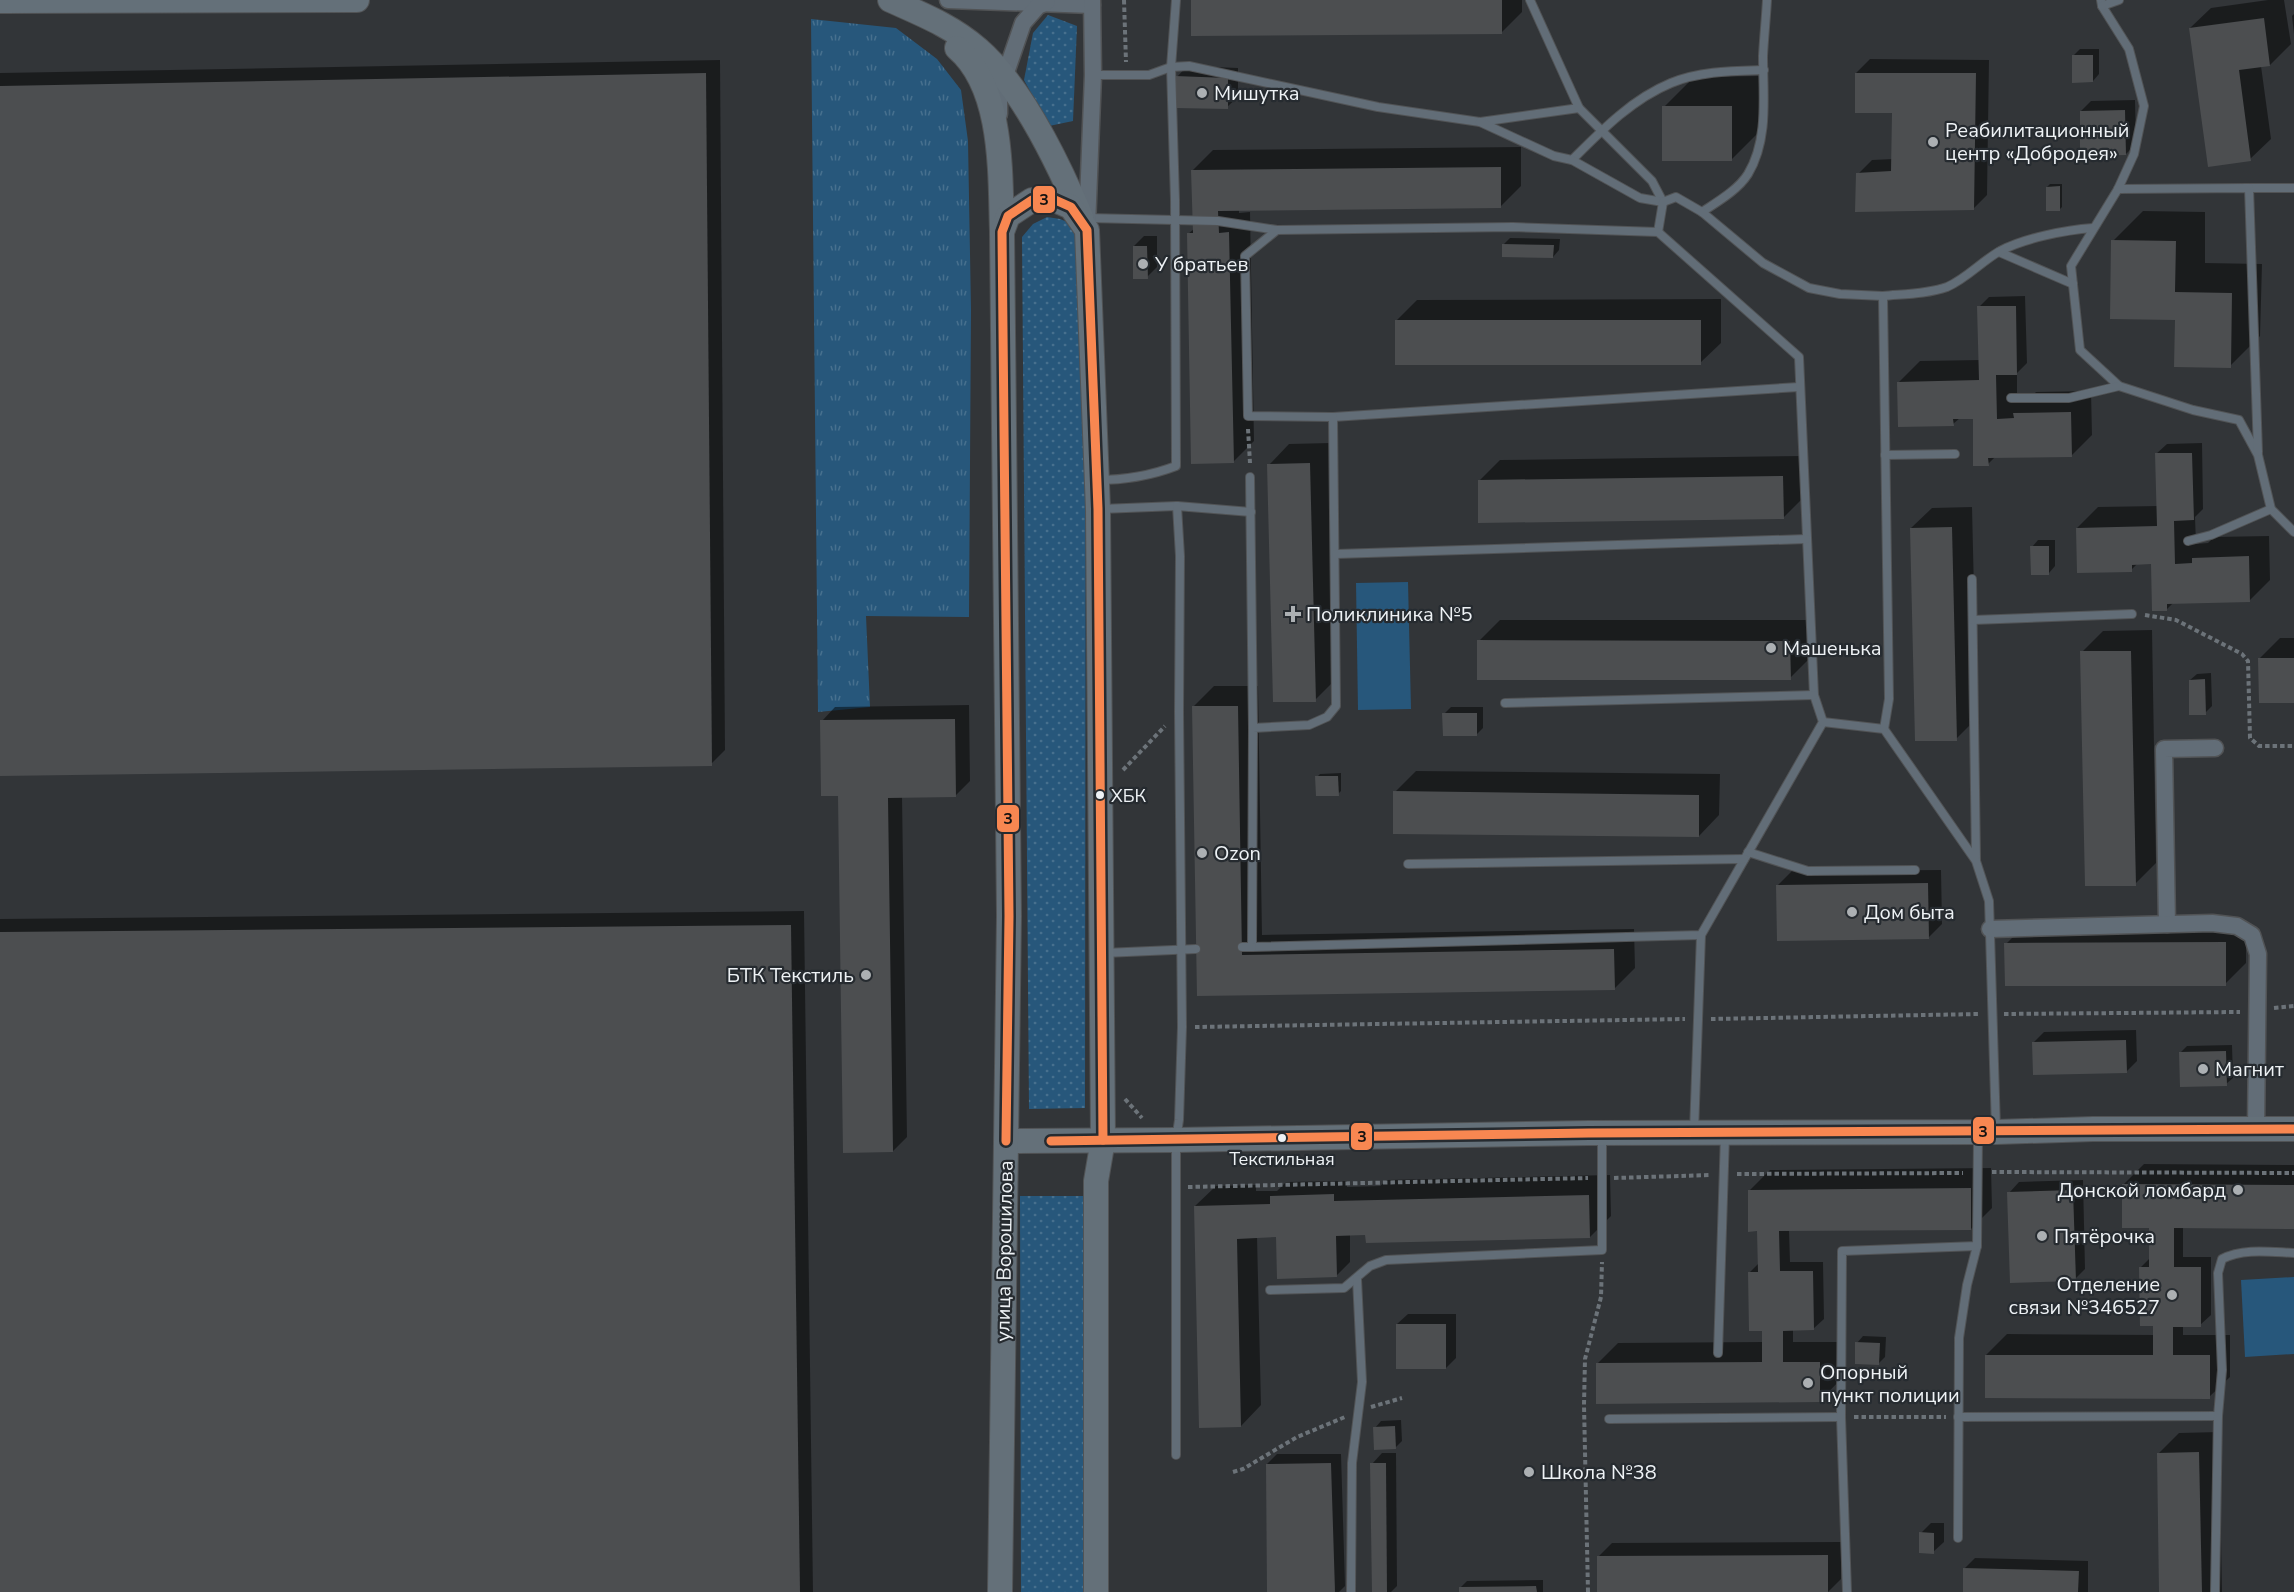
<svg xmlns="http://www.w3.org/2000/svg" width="2294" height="1592" font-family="'Nunito Sans',sans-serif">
  <defs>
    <pattern id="grass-dots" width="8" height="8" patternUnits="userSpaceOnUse" patternTransform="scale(1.5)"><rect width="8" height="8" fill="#27577b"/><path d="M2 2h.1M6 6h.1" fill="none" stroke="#47708e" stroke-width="1.8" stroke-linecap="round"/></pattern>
    <pattern id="park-tufts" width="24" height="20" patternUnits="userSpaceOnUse" patternTransform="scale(1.5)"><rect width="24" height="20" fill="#27577b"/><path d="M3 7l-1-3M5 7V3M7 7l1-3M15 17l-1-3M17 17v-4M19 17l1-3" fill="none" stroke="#47708e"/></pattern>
  </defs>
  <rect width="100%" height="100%" fill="#323538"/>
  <g fill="url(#grass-dots)">
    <polygon points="1048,15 1077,26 1073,121 1049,126 1024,80 1033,33"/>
    <polygon points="1047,217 1060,219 1072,224 1086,258 1085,1108 1029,1109 1022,237 1033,224"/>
    <polygon points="1020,1196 1083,1196 1084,1592 1021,1592"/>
  </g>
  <polygon fill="url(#park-tufts)" points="811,19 896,28 937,59 961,90 968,141 971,310 969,617 866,616 870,707 818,712"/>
  <g fill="#27577b">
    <polygon points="1408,582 1411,709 1358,710 1356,583"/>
    <polygon points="2294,1277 2294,1354 2245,1357 2241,1280"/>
  </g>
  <g fill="#0007">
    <polygon points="1192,0 1522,0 1522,12 1502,32"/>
    <polygon points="2268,0 2284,0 2291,44 2270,65 2261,66 2271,139 2250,159 2190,28 2211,8"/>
    <polygon points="2294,14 2294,34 2292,16"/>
    <polygon points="2080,49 2099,49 2099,74 2093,81 2073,56"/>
    <polygon points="1870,59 1989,60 1987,195 1973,209 1858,174 1872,160 1893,159 1894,111 1856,73"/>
    <polygon points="720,60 725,750 711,764 0,774 0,73"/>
    <polygon points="1187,66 1238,68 1238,97 1227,107 1177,77"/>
    <polygon points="1761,76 1762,129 1732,159 1664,107 1694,77"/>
    <polygon points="2135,100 2136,144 2126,154 2081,111 2091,101"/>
    <polygon points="1521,147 1521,186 1501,206 1239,209 1239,213 1250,212 1254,441 1233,462 1188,234 1195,228 1192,171 1213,150"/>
    <polygon points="2050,184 2062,184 2062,207 2060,209 2047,187"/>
    <polygon points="2143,211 2205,212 2205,263 2262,264 2260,336 2230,366 2176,319 2113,241"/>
    <polygon points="1144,236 1157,236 1157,267 1147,277 1134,246"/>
    <polygon points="1510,238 1560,239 1559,250 1553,257 1503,245"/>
    <polygon points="2025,296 2027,363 2017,373 2017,399 2030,398 2036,392 2091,391 2092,435 2071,456 1995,457 1988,464 1974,417 1960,418 1953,424 1899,382 1920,361 1980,360 1979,307 1989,297"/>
    <polygon points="1721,299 1721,343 1700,363 1396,321 1417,300"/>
    <polygon points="1330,443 1336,679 1315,700 1269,465 1289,444"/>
    <polygon points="2202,443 2203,509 2195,517 2196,544 2208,543 2214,537 2269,536 2270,580 2250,600 2174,602 2167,609 2152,563 2138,563 2131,570 2077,528 2098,507 2158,506 2156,454 2167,444"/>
    <polygon points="1803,456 1804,497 1783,518 1479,481 1500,460"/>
    <polygon points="1972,507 1977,718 1956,739 1911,528 1932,508"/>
    <polygon points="2038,540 2055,540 2055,566 2049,573 2032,547"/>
    <polygon points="1500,620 1811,620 1811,657 1790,678 1479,641"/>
    <polygon points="2152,630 2156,863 2135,884 2082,652 2103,631"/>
    <polygon points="2280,638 2294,638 2294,701 2260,658"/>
    <polygon points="2211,673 2212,706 2205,713 2190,680 2197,674"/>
    <polygon points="1214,686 1258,686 1262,935 1634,929 1635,968 1614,989 1199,995 1193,707"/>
    <polygon points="969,705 970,781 956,795 902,796 907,1137 893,1151 840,795 822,721 835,707"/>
    <polygon points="1451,707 1483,707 1483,728 1476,735 1444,714"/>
    <polygon points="1416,771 1720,774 1719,815 1699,836 1395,792"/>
    <polygon points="1341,773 1341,791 1338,794 1317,777 1320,774"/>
    <polygon points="1941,870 1942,924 1928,938 1778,885 1792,871"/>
    <polygon points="804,911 813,1592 0,1592 0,919"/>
    <polygon points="2246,922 2246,963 2225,984 2006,944 2027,923"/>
    <polygon points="2136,1030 2137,1061 2126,1072 2034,1042 2044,1032"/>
    <polygon points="2232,1045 2233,1078 2226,1084 2180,1053 2187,1046"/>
    <polygon points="2144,1164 2294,1165 2294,1227 2183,1227 2183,1257 2211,1257 2211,1315 2200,1325 2183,1325 2183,1335 2230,1335 2230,1377 2209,1397 1986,1355 2007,1334 2155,1335 2155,1325 2141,1267 2151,1257 2151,1227 2123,1185"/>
    <polygon points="1991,1168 1992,1208 1971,1229 1789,1230 1790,1262 1823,1262 1824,1319 1813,1329 1793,1329 1793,1342 1840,1342 1840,1380 1820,1401 1597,1364 1618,1343 1763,1342 1763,1329 1750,1272 1759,1263 1759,1230 1749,1191 1770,1170"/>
    <polygon points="1610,1175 1611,1216 1590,1237 1367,1231 1350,1234 1350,1262 1336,1276 1277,1236 1257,1236 1261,1405 1241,1426 1195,1206 1216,1186 1256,1185 1256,1191 1277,1191 1286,1182 1347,1181 1347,1187 1380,1186 1387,1180"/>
    <polygon points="2083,1180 2085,1269 2075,1279 2009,1193 2019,1182"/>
    <polygon points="1408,1314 1456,1314 1456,1358 1446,1368 1397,1324"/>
    <polygon points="1863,1336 1886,1337 1885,1357 1879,1363 1857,1343"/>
    <polygon points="1401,1420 1402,1441 1395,1448 1375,1428 1381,1421"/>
    <polygon points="2219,1432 2222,1592 2161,1592 2158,1454 2179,1433"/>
    <polygon points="1382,1453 1396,1453 1397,1586 1391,1592 1373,1592 1372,1464"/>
    <polygon points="1277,1454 1341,1454 1345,1586 1339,1592 1268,1592 1267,1464"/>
    <polygon points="1931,1523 1944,1523 1944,1542 1933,1552 1921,1533"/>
    <polygon points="1841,1542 1841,1579 1828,1592 1598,1592 1598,1557 1612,1543"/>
    <polygon points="1975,1558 2088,1561 2088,1592 1964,1592 1964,1569"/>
    <polygon points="1543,1580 1543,1592 1461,1592 1461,1587 1467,1581"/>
  </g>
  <g fill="#4c4e50">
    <polygon points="1191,0 1502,0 1502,34 1191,36"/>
    <polygon points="2264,18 2270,66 2239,70 2251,161 2208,167 2189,28"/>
    <polygon points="2072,55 2093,55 2093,82 2072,83"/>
    <polygon points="706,73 712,766 0,776 0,86"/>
    <polygon points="1855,73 1976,73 1974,210 1855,212 1856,173 1891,171 1892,113 1855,113"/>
    <polygon points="1175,76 1228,78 1228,109 1175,108"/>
    <rect x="1662" y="106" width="70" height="55"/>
    <polygon points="2125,110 2126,155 2080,156 2080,111"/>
    <polygon points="1501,167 1501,208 1218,211 1219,233 1229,232 1234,463 1191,464 1187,233 1193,233 1191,170"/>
    <polygon points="2060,186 2060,211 2046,211 2046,187"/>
    <polygon points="2111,240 2176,241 2175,292 2232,293 2231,368 2174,367 2175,320 2110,319"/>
    <polygon points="1502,244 1554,245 1553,258 1502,257"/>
    <polygon points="1133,246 1147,246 1148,279 1133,279"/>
    <polygon points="1977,306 2016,306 2017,375 1996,375 1997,419 2014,418 2013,413 2071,412 2072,457 1988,458 1989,466 1973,466 1973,419 1953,419 1954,426 1898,427 1897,382 1979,380"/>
    <rect x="1395" y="320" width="306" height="45"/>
    <polygon points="2155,453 2192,453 2194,520 2174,521 2175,564 2192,563 2192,558 2249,556 2250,602 2167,604 2167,611 2152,611 2151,564 2132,565 2132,572 2077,573 2076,528 2157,526"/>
    <polygon points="1310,463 1316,702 1273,702 1267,464"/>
    <polygon points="1783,476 1784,519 1478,523 1478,480"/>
    <polygon points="1952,527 1957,741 1915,741 1910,528"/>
    <polygon points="2030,546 2049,546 2049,575 2031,575"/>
    <polygon points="1477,640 1790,641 1791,680 1477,680"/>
    <polygon points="2080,651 2131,651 2136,886 2085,886"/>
    <polygon points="2258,658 2294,658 2294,703 2259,703"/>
    <polygon points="2205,679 2206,715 2189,715 2189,680"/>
    <polygon points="1192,706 1238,706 1242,955 1614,949 1615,990 1197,996"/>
    <polygon points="1442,713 1477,713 1477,736 1443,736"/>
    <polygon points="955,719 956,797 888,798 893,1152 843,1153 838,796 821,796 820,720"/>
    <polygon points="1315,776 1338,776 1339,796 1316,796"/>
    <polygon points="1393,791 1699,795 1699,837 1393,834"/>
    <polygon points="1928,883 1929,939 1777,941 1776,885"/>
    <polygon points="791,925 800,1592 0,1592 0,932"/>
    <polygon points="2226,942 2226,986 2005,986 2004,943"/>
    <polygon points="2126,1040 2127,1073 2033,1075 2032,1042"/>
    <polygon points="2226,1051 2227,1086 2180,1087 2179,1052"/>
    <polygon points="2122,1184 2294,1185 2294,1229 2174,1228 2174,1267 2201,1267 2201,1327 2173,1327 2173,1355 2210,1355 2210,1399 1985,1398 1985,1355 2153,1355 2153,1326 2140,1326 2139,1267 2149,1267 2149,1228 2122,1228"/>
    <polygon points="1971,1188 1971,1230 1779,1231 1780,1271 1813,1271 1814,1330 1783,1331 1783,1362 1820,1362 1820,1402 1596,1404 1596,1363 1762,1362 1762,1331 1749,1331 1748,1272 1758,1272 1757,1231 1748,1232 1748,1190"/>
    <polygon points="2073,1190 2076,1281 2010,1283 2007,1192"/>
    <polygon points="1334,1194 1334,1201 1589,1195 1590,1238 1366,1243 1365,1235 1336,1236 1337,1277 1277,1279 1276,1237 1237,1239 1241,1427 1199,1428 1194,1206 1270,1204 1270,1196"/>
    <rect x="1396" y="1324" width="50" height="45"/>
    <polygon points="1855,1342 1880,1343 1879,1365 1855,1364"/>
    <polygon points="1395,1426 1396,1449 1374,1450 1373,1427"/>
    <polygon points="2199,1452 2202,1592 2159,1592 2157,1453"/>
    <polygon points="1331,1463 1335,1592 1267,1592 1266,1464"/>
    <polygon points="1370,1463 1386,1463 1387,1592 1372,1592"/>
    <polygon points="1919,1532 1934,1533 1934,1554 1919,1553"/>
    <polygon points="1828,1555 1828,1592 1597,1592 1597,1556"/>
    <polygon points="1963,1568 2079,1571 2078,1592 1963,1592"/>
    <polygon points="1536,1586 1537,1592 1459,1592 1459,1587"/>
  </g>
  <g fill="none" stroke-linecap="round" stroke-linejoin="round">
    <defs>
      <g id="lane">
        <polyline points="2101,0 2102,6 2129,49 2144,106 2134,154 2118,189 2071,266 2080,350 2119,386 2193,410 2239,420 2258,455 2271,509 2294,532"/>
        <polyline points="2102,6 2119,0"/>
        <polyline points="1093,75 1149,75 1171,67 1189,66 1378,107 1480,122 1579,108 1530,0"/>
        <polyline points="1579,108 1652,181 1663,202"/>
        <path d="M1480 122 1554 156 1572 160C1601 131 1632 99 1671 83 1700 71 1733 71 1764 70"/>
        <polyline points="1572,160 1640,198 1663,202"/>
        <polyline points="2249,188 2294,188"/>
        <polyline points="2118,189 2249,188 2258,452"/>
        <path d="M1702 212C1717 202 1738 190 1748 174 1769 139 1763 95 1763 56 1764 37 1766 18 1767 0"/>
        <polyline points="1088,218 1218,221 1277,230"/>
        <polyline points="1658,232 1663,202 1676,197 1702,212 1763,263 1809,288 1840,294 1883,296"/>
        <polyline points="1999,252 2073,284"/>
        <polyline points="2011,398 2069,398 2119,386"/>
        <polyline points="1333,417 1799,387"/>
        <polyline points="1885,455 1955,454"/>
        <polyline points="1250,477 1253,728 1252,947 1701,935 1823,722 1814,695 1799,357 1658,232 1513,227 1277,230 1245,256 1248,416 1333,417 1336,706 1327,717 1309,725 1253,728"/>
        <path d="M1097 480C1126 480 1150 476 1176 466L1175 200 1171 67 1176 0"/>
        <polyline points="1101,509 1177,506 1251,512"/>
        <polyline points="2188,541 2211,535 2271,509"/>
        <polyline points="1336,554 1806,539"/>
        <polyline points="1972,579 1976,860"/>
        <polyline points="1973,620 2132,614"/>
        <polyline points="1505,703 1814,695"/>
        <polyline points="1823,722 1884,729 1976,861 1989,901 1996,1129"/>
        <path d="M1884 729 1889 699 1883 296C1904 294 1927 294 1947 287 1966 279 1982 261 2000 251 2025 238 2065 230 2093 228"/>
        <polyline points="1748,852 1808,871 1915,870"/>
        <polyline points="1408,864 1744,859"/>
        <polyline points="1242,947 1252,947"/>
        <polyline points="1104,953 1196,949"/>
        <polyline points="1694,1132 1701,935"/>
        <polyline points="1270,1290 1344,1288 1370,1266 1386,1260 1602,1250 1602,1135"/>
        <polyline points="1718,1353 1725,1135"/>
        <polyline points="1958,1417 2218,1416"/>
        <polyline points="1609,1419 1841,1417"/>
        <polyline points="1176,1455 1176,1140 1179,1120 1182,1027 1179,712 1180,556 1177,506"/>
        <polyline points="1958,1538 1959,1338 1967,1285 1977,1246"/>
        <polyline points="1351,1592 1352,1463 1362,1382 1357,1279"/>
        <polyline points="1847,1592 1841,1417 1842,1251 1977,1246 1978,1135"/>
        <path d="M2215 1592 2218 1416 2222 1370 2218 1273 2222 1259C2243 1248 2270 1252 2294 1253"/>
      </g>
      <g id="street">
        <polyline points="948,0 1092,5"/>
        <polyline points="999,114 999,93 1023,23 1038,6 1047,2"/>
        <polyline points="1087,226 1093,75 1092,0"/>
        <polyline points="2167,924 2164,749 2215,748"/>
        <polyline points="1990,929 2212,923 2237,926 2252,935 2258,954 2256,1129"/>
      </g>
      <g id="secondary">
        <path d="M890 0C921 14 952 26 978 49 1021 86 1059 165 1081 217"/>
        <polyline points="0,1 357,0"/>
        <path d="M957 48C1004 88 1000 175 1002 232"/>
        <polyline points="1006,1141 1176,1140 1589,1133 1996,1132 2093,1129 2294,1129"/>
        <polyline points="1000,1592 1009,916 1002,232 1008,216 1032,200 1053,199 1071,207 1087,230 1098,509 1103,1140 1096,1181 1096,1592"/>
      </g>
    </defs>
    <use href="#lane" stroke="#515355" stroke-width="10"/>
    <use href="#street" stroke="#515355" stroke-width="19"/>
    <use href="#secondary" stroke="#515355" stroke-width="26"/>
    <g stroke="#6c7379" stroke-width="4" stroke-dasharray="4.5 3" stroke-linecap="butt">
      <polyline points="1124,0 1126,62"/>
      <polyline points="1248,429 1250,463"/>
      <polyline points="2145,615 2176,620 2242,654 2248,661 2250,738 2259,746 2294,746"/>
      <polyline points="1123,770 1165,726"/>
      <polyline points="2274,1008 2294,1006"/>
      <polyline points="2004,1014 2240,1012"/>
      <polyline points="1711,1019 1979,1014"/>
      <polyline points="1195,1027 1685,1019"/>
      <polyline points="1125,1099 1142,1118"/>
      <polyline points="1992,1172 2294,1173"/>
      <polyline points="1737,1174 1963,1173"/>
      <polyline points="1614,1178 1711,1175"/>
      <polyline points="1188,1187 1588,1178"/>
      <polyline points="1371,1407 1402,1398"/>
      <polyline points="1854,1417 1946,1417"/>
      <polyline points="1233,1472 1243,1469 1297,1437 1345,1417"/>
      <polyline points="1588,1592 1584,1405 1585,1359 1601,1297 1602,1262"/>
    </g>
    <use href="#lane" stroke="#626d77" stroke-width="8"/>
    <use href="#street" stroke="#626d77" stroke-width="16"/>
    <use href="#secondary" stroke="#647079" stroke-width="24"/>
    <defs>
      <g id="bus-1">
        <polyline points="1006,1141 1009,916 1002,232 1008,216 1032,200 1053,199 1071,207 1087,230 1098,509 1103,1140"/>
        <polyline points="1051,1141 1589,1133 2294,1129"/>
      </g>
    </defs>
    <use href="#bus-1" stroke="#262b30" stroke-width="14"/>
    <use href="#bus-1" stroke="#f88751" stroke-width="9"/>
  </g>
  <g fill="#acb0b3" stroke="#262b30" stroke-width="2">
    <circle cx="1202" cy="93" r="6"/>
    <circle cx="1933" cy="142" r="6"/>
    <circle cx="1143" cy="264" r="6"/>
    <path d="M1290 605h6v6h6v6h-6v6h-6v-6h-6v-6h6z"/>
    <circle cx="1771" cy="648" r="6"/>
    <circle cx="1202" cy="853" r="6"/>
    <circle cx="1852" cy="912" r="6"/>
    <circle cx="866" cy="975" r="6"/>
    <circle cx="2203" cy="1069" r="6"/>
    <circle cx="2238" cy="1190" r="6"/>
    <circle cx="2042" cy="1236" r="6"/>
    <circle cx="2172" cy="1295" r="6"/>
    <circle cx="1808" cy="1383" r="6"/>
    <circle cx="1529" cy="1472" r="6"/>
  </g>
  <g fill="#eef2f5" stroke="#262b30" stroke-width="2">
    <circle cx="1100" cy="795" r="5"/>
    <circle cx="1282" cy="1138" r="5"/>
  </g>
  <g text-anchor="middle" stroke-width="4.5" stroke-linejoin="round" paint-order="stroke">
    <g font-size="18" fill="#eef2f5" stroke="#262b30" text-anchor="start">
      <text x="1111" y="802">ХБК</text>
      <text x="1282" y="1165" text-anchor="middle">Текстильная</text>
    </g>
    <g font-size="20" fill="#eef2f5" stroke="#262b30" text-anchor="start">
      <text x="1214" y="100">Мишутка</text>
      <text x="1945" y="137">Реабилитационный<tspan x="1945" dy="23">центр «Добродея»</tspan></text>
      <text x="1155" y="271">У братьев</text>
      <text x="1306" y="621">Поликлиника №5</text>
      <text x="1783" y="655">Машенька</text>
      <text x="1214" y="860">Ozon</text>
      <text x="1864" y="919">Дом быта</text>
      <text x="854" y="982" text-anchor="end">БТК Текстиль</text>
      <text x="2215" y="1076">Магнит</text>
      <text x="2226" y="1197" text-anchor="end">Донской ломбард</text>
      <text x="2054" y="1243">Пятёрочка</text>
      <text x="2160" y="1291" text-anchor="end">Отделение<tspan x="2160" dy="23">связи №346527</tspan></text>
      <text x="1820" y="1379">Опорный<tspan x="1820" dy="23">пункт полиции</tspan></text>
      <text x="1541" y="1479">Школа №38</text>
    </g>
    <g font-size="20" fill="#eef2f5" stroke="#262b30">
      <text transform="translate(1004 1251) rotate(-89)" y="7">улица Ворошилова</text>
    </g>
  </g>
  <g stroke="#262b30" stroke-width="2">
    <rect x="1032" y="185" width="24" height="29" rx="6" fill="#f88751"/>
    <rect x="996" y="804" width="24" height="29" rx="6" fill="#f88751"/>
    <rect x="1972" y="1116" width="23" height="29" rx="6" fill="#f88751"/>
    <rect x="1350" y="1122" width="23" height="29" rx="6" fill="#f88751"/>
  </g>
  <g font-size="16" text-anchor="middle" font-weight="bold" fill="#111">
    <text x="1044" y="205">3</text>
    <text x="1008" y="824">3</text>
    <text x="1983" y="1137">3</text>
    <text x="1362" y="1142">3</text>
  </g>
</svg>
